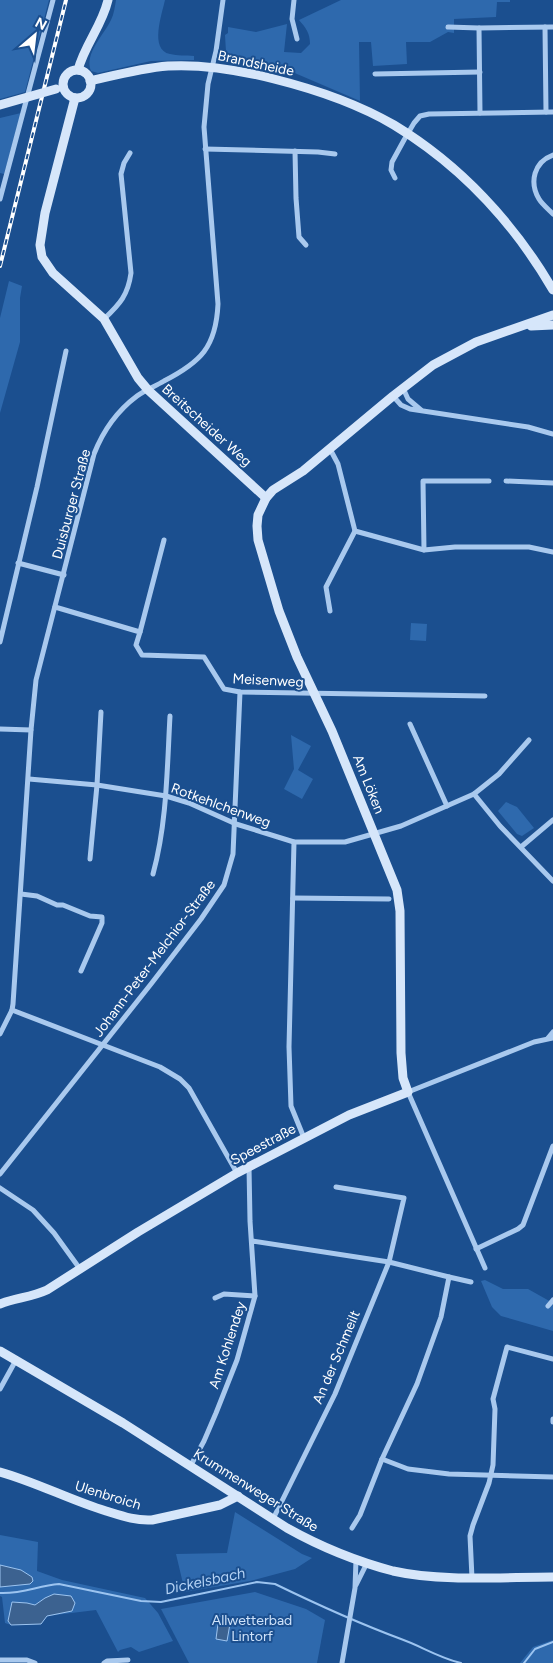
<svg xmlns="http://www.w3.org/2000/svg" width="553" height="1663" font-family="Figtree,sans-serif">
  <rect width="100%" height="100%" fill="#1b4f8f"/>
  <g fill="#2e69ad">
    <polygon points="0,0 49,0 25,92 0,99"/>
    <path d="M116 0H165C162 14 149 50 170 54 177 56 186 55 194 56V60L151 61 98 73 91 71C84 53 104 35 111 20 114 14 115 6 116 0Z"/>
    <path d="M341 0H510V2H497L496 17 454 19V33L448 32 430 42H406L407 64 373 66 371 42H359L360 101 290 71 255 63 233 59 226 52 225 35 228 33V27L256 32 287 24 284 52 301 53 310 44C310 33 306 28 299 20Z"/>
    <polygon points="21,113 4,174 0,173 0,118"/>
    <polygon points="9,281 22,286 20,298 20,342 0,413 0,318"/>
    <polygon points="411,623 427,624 426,641 410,640"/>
    <polygon points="291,735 311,746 298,770 313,779 302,799 284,789 294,769"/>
    <polygon points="506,802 517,807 534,828 522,836 517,834 498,811"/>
    <polygon points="485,1280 503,1289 528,1289 553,1303 553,1331 501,1316 492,1307 481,1281"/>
    <polygon points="235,1512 302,1554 312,1558 295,1569 250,1581 185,1592 176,1554 227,1553"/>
    <polygon points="0,1535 38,1542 37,1571 62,1580 145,1598 158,1613 173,1641 139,1652 131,1647 120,1650 118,1652 96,1610 47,1616 41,1624 11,1625 5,1623 2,1597 0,1596"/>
    <polygon points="255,1592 306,1609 325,1620 317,1663 189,1663 161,1609"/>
    <polygon points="553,1640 553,1663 520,1663 533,1647"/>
  </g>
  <g fill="#3c6290" stroke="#9cc4f0">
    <polygon points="0,1565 21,1570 32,1577 33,1581 30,1584 0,1587"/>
    <polygon points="54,1594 71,1596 75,1603 72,1611 47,1616 41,1624 11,1625 8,1621 12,1602 27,1603 35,1605 45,1598"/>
    <polygon points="219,1616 231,1618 227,1641 216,1639"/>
  </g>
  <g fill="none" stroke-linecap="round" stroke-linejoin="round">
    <g stroke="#9cc4f0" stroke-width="2">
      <path d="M0 1593C23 1594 37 1586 59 1584L141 1601 161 1602 257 1582 275 1584C316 1604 358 1623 401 1639 421 1646 439 1658 461 1663"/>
      <polyline points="524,1663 535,1649 553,1642"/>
    </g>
    <g stroke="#a9c9ee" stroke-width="5">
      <polyline points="294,0 292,19 297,39"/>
      <polyline points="448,27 479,28"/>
      <polyline points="545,27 546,112"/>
      <polyline points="375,74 480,72"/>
      <polyline points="480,113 479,28 553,27"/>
      <polyline points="205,149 318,152 335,154"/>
      <polyline points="295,151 296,198 299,237 306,245"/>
      <path d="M553 155C534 162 529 182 539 199 542 204 548 209 553 214"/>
      <polyline points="395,178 391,170 392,162 404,140 414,123 420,116 429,114 553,112"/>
      <polyline points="0,199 53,0"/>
      <path d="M104 319C120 304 128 295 131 273L121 174 124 163 130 153"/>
      <polyline points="403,388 408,399 421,410"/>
      <polyline points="393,396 401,405 410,409 528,427 553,434"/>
      <polyline points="330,449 338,464 355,531 424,550 455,547 529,547 553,552"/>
      <polyline points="506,481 553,483"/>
      <polyline points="424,550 423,481 489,481"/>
      <polyline points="18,563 64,575"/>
      <polyline points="55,607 140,632 136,645 142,655 204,657 224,689 240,692 485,696"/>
      <polyline points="330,611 326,587 355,531"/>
      <polyline points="140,632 164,540"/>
      <polyline points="0,642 37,487 66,351"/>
      <polyline points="410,724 447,806"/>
      <polyline points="0,729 31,730"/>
      <polyline points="29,779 97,785 166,796 189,803 236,824 294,842 345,842 401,826 474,794 499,774 529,740"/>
      <polyline points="474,794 500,826 553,881"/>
      <polyline points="294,842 289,1047 291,1106 304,1138"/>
      <polyline points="521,847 553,820"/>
      <polyline points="90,859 97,785 101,712"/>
      <path d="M153 874C167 823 167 769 170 716"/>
      <polyline points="21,894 37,896 57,905 63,905 90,916 102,917 102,923 81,971"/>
      <polyline points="293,898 389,899"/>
      <polyline points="12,1010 160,1067 180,1079 189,1088 237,1173"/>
      <path d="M0 1034 12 1010 13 1004 31 730 36 680 94 454C103 431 117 411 137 396 145 390 156 386 164 381 201 362 216 347 218 304L204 127 208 84 216 51 223 0"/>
      <polyline points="548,1038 553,1032"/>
      <polyline points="0,1174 151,984 201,919 224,885 233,854 240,692"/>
      <polyline points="0,1188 33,1210 54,1233 80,1269"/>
      <polyline points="252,1241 389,1262 449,1277"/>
      <polyline points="476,1249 518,1229 523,1225 553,1146"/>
      <polyline points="485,1268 408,1092 534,1042 553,1038"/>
      <polyline points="215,1298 224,1294 255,1296"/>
      <polyline points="548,1306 553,1300"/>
      <polyline points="0,1389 16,1360"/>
      <polyline points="553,1419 553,1422"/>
      <polyline points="382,1459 408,1469 449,1474 553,1477"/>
      <polyline points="191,1465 204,1441 216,1413 237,1360 255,1296 250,1221 249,1167"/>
      <polyline points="273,1519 335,1394 389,1262 404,1198 336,1187"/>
      <polyline points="352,1528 360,1515 382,1459 417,1384 441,1317 449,1277 471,1282"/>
      <polyline points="472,1578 470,1536 473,1525 489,1483 493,1465 495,1409 493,1399 507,1347 553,1359"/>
      <polyline points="356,1585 367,1563"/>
      <polyline points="0,1660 27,1660 35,1663"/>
      <polyline points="104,1663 107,1661 128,1660"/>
      <polyline points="342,1663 355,1588 356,1560"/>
    </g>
    <g stroke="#d6e6fa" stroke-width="9">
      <circle cx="77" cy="84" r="14"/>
      <path d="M78 70C85 44 102 26 108 0"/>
      <path d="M90 81C116 75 142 68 168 66 204 64 239 70 274 79 314 89 358 104 394 125 460 165 514 223 553 290"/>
      <polyline points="75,98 45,213 40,245 42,257 53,273 104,319 138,378 148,390 266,498"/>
      <polyline points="531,326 553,325"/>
      <path d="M0 1304C16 1298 32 1297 47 1290L138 1232 237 1173 349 1115 408 1092 403 1078 401 1053 400 911 397 890 332 731 297 657 279 611 258 540 257 526 258 515 266 498 273 490 303 471 393 396 433 365 476 342 553 315"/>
      <path d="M0 1351 123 1423 287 1528C321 1547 355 1561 393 1571 442 1582 503 1577 553 1577"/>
      <path d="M0 1472C36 1482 70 1500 106 1511 122 1516 136 1521 152 1520L220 1505 238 1496"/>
    </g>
    <defs>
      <polyline id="rail" points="0,266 66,0"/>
    </defs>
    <use href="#rail" stroke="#fff" stroke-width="4"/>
    <use href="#rail" stroke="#1b4f8f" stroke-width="2" stroke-dasharray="5.5" stroke-linecap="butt"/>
    <polyline stroke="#d6e6fa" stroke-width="9" points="0,105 56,89"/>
  </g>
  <g text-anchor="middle" stroke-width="4" stroke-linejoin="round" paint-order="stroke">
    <g font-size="14" fill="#fff" stroke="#1b4f8f">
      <text transform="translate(256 63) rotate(12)" y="5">Brandsheide</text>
      <text transform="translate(207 425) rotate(42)" y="5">Breitscheider Weg</text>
      <text transform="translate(71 504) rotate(-75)" y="5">Duisburger Straße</text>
      <text transform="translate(268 680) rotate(3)" y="5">Meisenweg</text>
      <text transform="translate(369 784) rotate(68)" y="5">Am Löken</text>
      <text transform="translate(221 805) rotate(20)" y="5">Rotkehlchenweg</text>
      <text transform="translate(154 958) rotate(-53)" y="5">Johann-Peter-Melchior-Straße</text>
      <text transform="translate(263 1144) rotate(-28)" y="5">Speestraße</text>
      <text transform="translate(227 1345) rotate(-72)" y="5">Am Kohlendey</text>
      <text transform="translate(336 1357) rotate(-67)" y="5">An der Schmeilt</text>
      <text transform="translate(256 1490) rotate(32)" y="5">Krummenweger Straße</text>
      <text transform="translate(108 1495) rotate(17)" y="5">Ulenbroich</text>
    </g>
    <g font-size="14" fill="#cfe3fa" stroke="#1b4f8f">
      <text x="252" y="1625">Allwetterbad<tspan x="252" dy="16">Lintorf</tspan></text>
    </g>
    <g font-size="15" font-style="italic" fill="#b5d3f5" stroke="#1b4f8f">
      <text transform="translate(205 1581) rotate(-12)" y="5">Dickelsbach</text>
    </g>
  </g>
  <g transform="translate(35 35) rotate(28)" stroke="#1b4f8f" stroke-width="4" paint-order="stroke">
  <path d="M0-4L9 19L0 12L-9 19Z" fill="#ffffff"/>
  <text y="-8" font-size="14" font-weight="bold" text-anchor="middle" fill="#ffffff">N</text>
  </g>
</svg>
